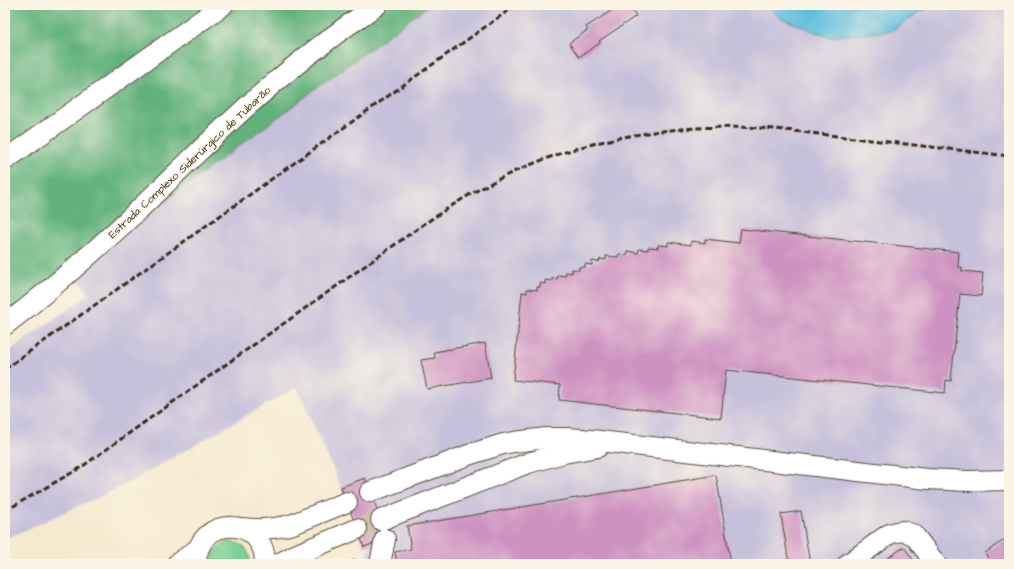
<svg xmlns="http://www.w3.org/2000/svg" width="1014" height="569" font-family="'Architects Daughter',sans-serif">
  <rect width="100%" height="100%" fill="#fcf5e5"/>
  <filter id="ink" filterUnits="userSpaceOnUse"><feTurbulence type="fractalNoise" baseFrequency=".025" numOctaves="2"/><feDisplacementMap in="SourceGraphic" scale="8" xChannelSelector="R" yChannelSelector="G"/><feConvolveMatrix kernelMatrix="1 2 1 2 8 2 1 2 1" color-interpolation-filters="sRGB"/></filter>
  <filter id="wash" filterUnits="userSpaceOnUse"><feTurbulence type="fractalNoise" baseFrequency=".012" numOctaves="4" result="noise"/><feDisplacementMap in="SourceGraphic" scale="16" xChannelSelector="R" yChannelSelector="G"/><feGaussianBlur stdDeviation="0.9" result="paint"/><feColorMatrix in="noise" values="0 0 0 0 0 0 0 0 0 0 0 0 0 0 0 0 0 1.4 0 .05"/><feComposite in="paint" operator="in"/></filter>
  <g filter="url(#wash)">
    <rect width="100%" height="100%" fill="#f5e9cf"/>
    <polygon fill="#c6c0da" points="5,5 1009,5 1009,564 366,564 370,545 364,547 341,487 297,387 137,478 110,492 5,539 5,354 89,294 5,179"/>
    <path fill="#7ad095" stroke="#5a7d5a" d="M226 542C240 541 251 548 250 564H212C211 553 216 547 226 542Z"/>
    <polygon fill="#63b27e" stroke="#4f6e4e" points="5,5 429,5 135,223 5,316"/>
    <polygon fill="#61bddf" stroke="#4e747e" points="768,5 931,5 891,31 828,37 779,17"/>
    <g id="blocks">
      <g fill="#cd92c1">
        <polygon points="620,5 629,5 636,16 599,41 600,43 579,57 569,43 588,30 586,27"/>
        <polygon points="741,229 959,252 958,267 962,267 962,271 983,273 981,296 960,294 951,381 946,380 945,393 726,370 721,418 559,400 560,385 513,380 522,292 527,293 527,289 537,290 537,287 540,287 540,283 545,284 545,280 552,281 552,278 557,279 558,275 565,276 566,272 572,273 572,269 579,270 579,267 585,267 585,264 592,265 592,261 599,262 600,259 606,260 606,256 618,257 619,254 627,255 628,251 638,253 639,249 648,250 648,247 658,248 658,245 668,246 668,242 691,245 691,241 705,243 705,239 739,243"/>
        <polygon points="485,343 491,378 427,389 421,360 435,358 434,352"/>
        <polygon points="716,475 731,564 397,564 395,552 411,549 407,526"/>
        <polygon points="365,478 388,538 364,547 341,487"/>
        <polygon points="801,511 810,564 789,564 781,514"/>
        <polygon points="1008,537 1009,539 1009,564 992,564 985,553"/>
        <polygon points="904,547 916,564 879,564"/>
        <polygon points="353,560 367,562 366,564 352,564"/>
      </g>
    </g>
  </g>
  <g filter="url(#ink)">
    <use href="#blocks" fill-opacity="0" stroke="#574739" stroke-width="1"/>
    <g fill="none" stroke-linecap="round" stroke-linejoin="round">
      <polyline stroke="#d0c3ac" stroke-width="20" stroke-dasharray="20 10" stroke-linecap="butt" points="357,529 381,520"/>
      <defs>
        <g id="minor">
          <polyline points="5,160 223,5"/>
          <path d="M5 325C44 295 82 262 118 229 156 194 192 157 230 122 276 79 325 40 377 5"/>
          <polyline points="370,492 471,454 503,444 514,442 546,438 569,438 591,440 927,479 968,481 1009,480"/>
          <polyline points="381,520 528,463 564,453 598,447"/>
          <path d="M242 528C260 530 276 529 293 524L347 502"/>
          <polyline points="177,564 198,549"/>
          <path d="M196 564C196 514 266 515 265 564"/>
          <polyline points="278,564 295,555 357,529"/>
          <polyline points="380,564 385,539"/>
          <polyline points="848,564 889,534 896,532 903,531 914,535 936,564"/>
        </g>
      </defs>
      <use href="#minor" stroke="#574739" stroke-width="22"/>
      <use href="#minor" stroke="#fff" stroke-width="20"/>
      <g stroke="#3b2a1e" stroke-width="3" stroke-dasharray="6 3" stroke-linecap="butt">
        <polyline points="5,369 516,5"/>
        <path d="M5 511 80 468 424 224C445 210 467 195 491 183 581 136 684 120 785 130L1009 156"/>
      </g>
    </g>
  </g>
  <g text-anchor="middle" stroke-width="3" stroke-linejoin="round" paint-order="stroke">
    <g font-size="11" fill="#3b2a1e" stroke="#fcf5e5">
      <text transform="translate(189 162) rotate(-43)" y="4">Estrada Complexo Siderúrgico de Tubarão</text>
    </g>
  </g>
  <rect width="1014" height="569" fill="none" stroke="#fcf5e5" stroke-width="20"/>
</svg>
